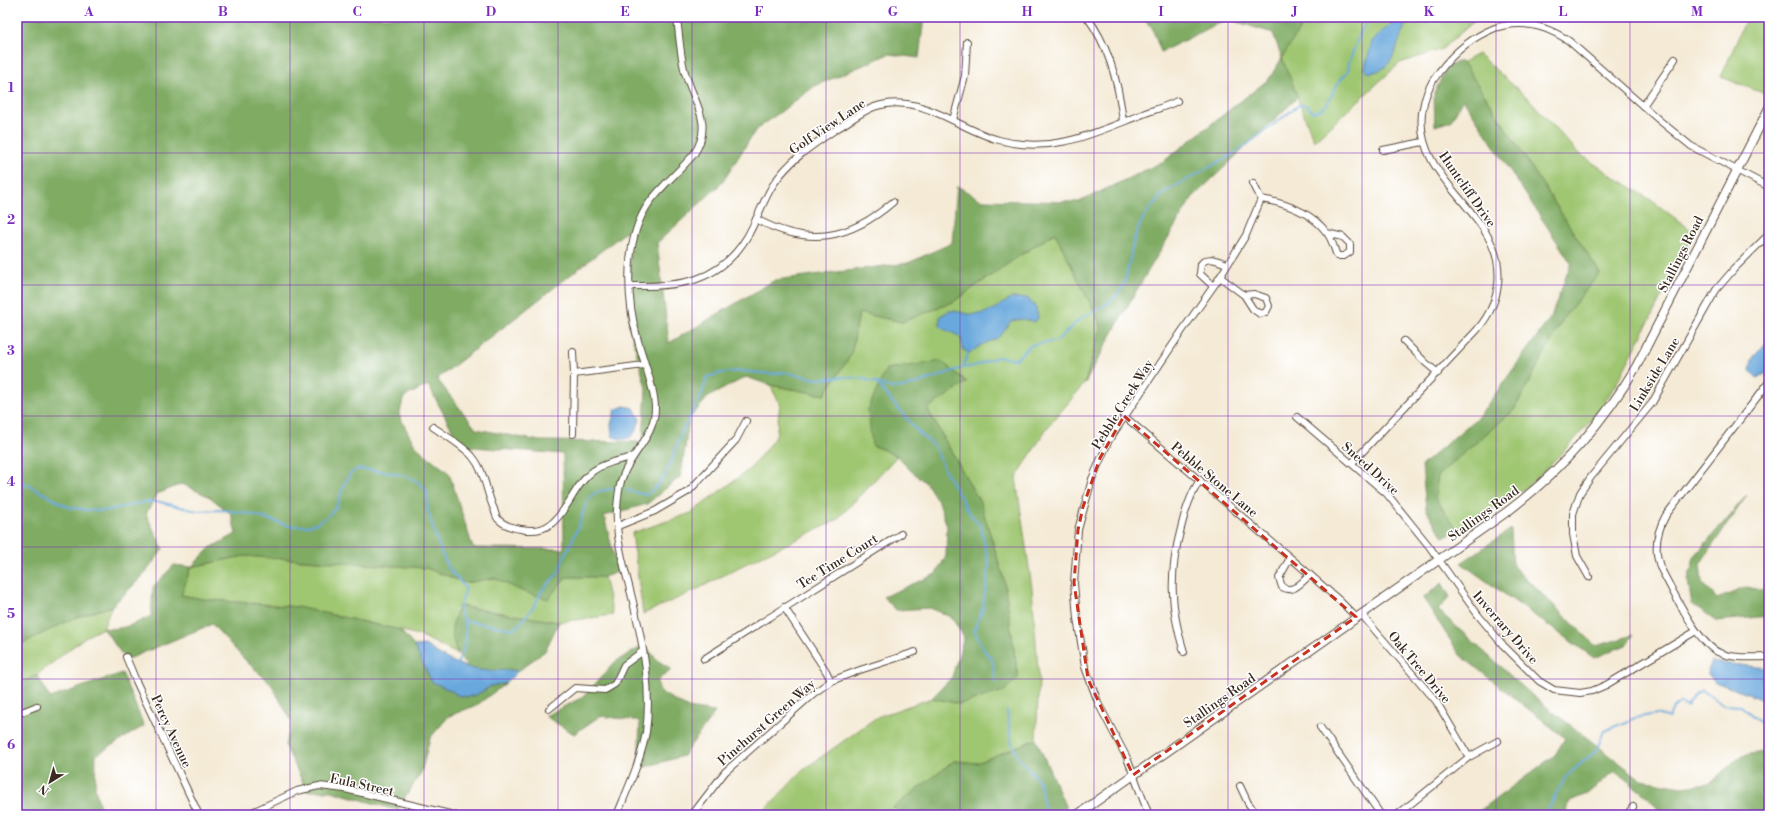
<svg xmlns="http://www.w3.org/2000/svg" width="1786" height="832" font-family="'Libre Bodoni',serif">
  <rect width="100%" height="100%" fill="#fff"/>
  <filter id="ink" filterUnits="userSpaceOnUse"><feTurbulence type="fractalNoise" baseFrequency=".025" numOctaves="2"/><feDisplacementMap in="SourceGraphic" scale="8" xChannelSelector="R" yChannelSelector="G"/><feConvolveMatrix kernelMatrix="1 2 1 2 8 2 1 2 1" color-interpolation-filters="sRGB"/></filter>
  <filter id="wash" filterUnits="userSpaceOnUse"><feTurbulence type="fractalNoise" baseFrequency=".012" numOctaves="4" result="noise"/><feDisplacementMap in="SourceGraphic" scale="16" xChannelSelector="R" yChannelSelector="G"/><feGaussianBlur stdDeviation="0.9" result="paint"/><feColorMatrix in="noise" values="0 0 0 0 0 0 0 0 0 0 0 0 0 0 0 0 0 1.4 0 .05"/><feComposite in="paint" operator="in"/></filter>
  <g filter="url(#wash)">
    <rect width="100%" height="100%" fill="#f4ead6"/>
    <g fill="#9fc671" stroke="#6d7848">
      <polygon points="1307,17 1479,17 1442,49 1400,63 1314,141 1282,58"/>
      <polygon points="1747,17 1769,17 1769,93 1768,95 1721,77"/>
      <polygon points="1478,54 1531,101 1577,152 1605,171 1651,200 1695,233 1619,379 1600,410 1570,445 1527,487 1458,530 1435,498 1438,475 1514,410 1564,317 1600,273 1463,62"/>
      <polygon points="1055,233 1101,325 1085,383 1047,428 1016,478 1032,588 1039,682 1036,739 977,763 954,761 884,815 760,815 803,770 877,717 932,698 960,704 1018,678 1004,580 981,504 927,408 941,361 872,445 897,456 837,520 741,566 694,591 643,614 632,533 691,513 751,468 776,436 780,404 770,385 824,395 851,355 859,313 902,322 953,302 1016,258"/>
      <polygon points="244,556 426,568 466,583 494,578 524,592 566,577 604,577 613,615 559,622 459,606 452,631 457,654 421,636 400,630 297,607 202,599 181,595 191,567"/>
      <polygon points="112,606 103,628 85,637 37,675 17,685 17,646 74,618"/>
    </g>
    <g fill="#7fab63" stroke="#5d6a40" fill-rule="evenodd">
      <path d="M17 17H924L919 58 889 54 815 86 755 131 722 183 657 243 669 343 775 280 908 263 952 243 957 186 981 200 1079 202 1164 161 1269 79 1282 58 1273 33 1227 19 1161 52 1152 28 1142 17H1307L1282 58 1298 97 1192 198 1132 298 1085 383 1101 325 1055 233 1016 258 953 302 902 322 859 313 851 355 824 395 770 385 746 377 708 397 689 419 681 476 647 504 604 516 618 572 604 577H566L548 599 524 592 494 578 466 583 426 568 244 556 191 567 181 595 202 599 297 607 400 630 414 646 432 682 452 691 457 695 467 697 476 695 491 686 506 683 477 705 449 716 430 738 421 773 397 810 421 815H398L397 810 331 791H307L285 745 292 722 271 684 247 662 212 624 126 660 103 628C121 631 135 624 151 616L153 587 174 565 191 567 210 548 236 534 231 514 210 497 182 484 157 494 146 514 163 549 143 576 112 606 74 618 17 646ZM632 227 629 280V325L646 388 643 442 540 441 476 429 437 379ZM428 385 461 446 563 454 564 549 473 548 449 473 415 446 399 415 404 397Z"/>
      <polygon points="1457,62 1463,62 1600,273 1564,317 1514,410 1438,475 1435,498 1458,530 1443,537 1426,509 1422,465 1480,415 1551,317 1571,263 1463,99 1451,121 1435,126 1434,93 1447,68"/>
      <polygon points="941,361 967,382 927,409 981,504 1004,580 1018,678 1004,691 960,704 932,698 952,677 964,637 951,617 929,608 896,610 883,597 936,574 946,556 947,526 939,503 927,484 909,469 897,456 872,445 868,410 886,369"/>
      <polygon points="1747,495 1700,564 1702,582 1717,599 1747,587 1769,592 1769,616 1717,621 1692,604 1688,581 1694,557"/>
      <polygon points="1511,529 1513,566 1596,646 1633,635 1626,645 1594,658 1461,563"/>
      <polygon points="1442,583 1450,597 1438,610 1535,698 1642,780 1681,787 1709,784 1740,756 1769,751 1769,789 1759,795 1769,808 1769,815 1663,815 1649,798 1615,771 1587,794 1570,801 1566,815 1474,815 1555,755 1565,738 1460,655 1423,598"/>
      <path d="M458 606 559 622 545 651 518 671C505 668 483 674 471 669 460 663 452 643 452 631 452 623 457 614 458 606Z"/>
      <polygon points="645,645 657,660 671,669 657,681 660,692 688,708 715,712 683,756 638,769 640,721 600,716 574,734 545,716 583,697 616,661"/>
      <polygon points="122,673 144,726 96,755 95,788 102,815 22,815 17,801 17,685 37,675 50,698"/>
      <polygon points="1036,739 1066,808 1057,815 902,815 893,808 954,761 977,763"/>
    </g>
    <g fill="#69a8dc" stroke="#52697d">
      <path d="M1399 17H1410C1396 35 1398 76 1366 72L1365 68 1372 41Z"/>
      <path d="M1011 298H1028L1031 303 1035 305 1038 316 1037 320 1033 322 1023 319 1011 321 1003 333 996 339 981 345 970 353 963 350 961 338C954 332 944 331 940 326V316L949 311C956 310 961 313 968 314 986 316 996 308 1011 298Z"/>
      <polygon points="1769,339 1769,372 1757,378 1750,371 1752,359"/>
      <path d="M624 406 634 408 640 419C636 434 630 445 612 436L611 424 615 410Z"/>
      <path d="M425 645C445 659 465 670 490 671 500 671 509 669 518 671L506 683 491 686 476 695 467 697 457 695 452 691 432 682 414 646Z"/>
      <polygon points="1711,662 1769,668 1769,705 1764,700 1715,682 1707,673"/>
    </g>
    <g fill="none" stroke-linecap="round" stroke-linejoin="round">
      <g stroke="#69a8dc" stroke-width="2">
        <polyline points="963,367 968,353"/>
        <polyline points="876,382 918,432 935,447 944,469 970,514 981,526 989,565 983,608 974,630 985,652 992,659 994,674 997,683"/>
        <path d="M17 483 26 484 68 507 87 510 104 511 145 502H160L197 511 223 510 251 514 290 526H308L317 523 328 516 337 506 343 487 350 474 357 469C373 470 404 472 418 482 421 484 424 488 427 491L428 512 441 552 448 567 466 589 459 610C470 629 467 645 457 664"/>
        <path d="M626 490 646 495C672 477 671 456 683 430 692 411 702 399 707 377L721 373 739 371 774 374 783 372 817 379 841 377 864 379 892 388 906 387 962 368 974 366 998 357 1016 359 1031 345 1057 341 1080 319 1108 303 1118 294 1125 282 1134 239 1142 220 1152 206 1165 192 1240 150 1299 105H1306L1313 112 1320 110 1327 104 1338 83 1348 71 1349 62 1361 31 1371 17"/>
        <polyline points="465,621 514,629 520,624 534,606 543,589 559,572 563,559 577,530 587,502 592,495 599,491 617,488"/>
        <polyline points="1007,711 1011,741 1018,757 1039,781 1046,815"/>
        <polyline points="1545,815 1563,782 1571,772 1596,751 1604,731 1635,718 1656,714 1669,718 1672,710 1680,703 1687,707 1696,694 1702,690 1723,705 1741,706 1769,730"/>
      </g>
    </g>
  </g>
  <g filter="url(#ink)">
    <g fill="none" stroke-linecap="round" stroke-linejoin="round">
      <defs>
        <g id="minor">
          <path d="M1087 17C1109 46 1119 86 1123 121"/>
          <polyline points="1643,106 1675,59"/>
          <polyline points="953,120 965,76 967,42"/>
          <polyline points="1383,150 1423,142"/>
          <path d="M1261 199C1285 203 1311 211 1327 233 1332 239 1334 248 1337 256H1344L1350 252V244L1343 237 1327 233"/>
          <path d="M756 219C808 247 849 240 893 202"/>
          <polyline points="1220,277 1244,295 1253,309 1260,314 1266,312 1269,306 1266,298 1254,294 1244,295"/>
          <path d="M630 286C679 287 719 283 747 237 757 220 763 201 773 185 789 160 814 144 838 128 850 121 861 112 874 107 920 91 957 129 999 140 1051 154 1090 135 1138 116 1151 110 1164 108 1177 101"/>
          <path d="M1213 286 1200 274 1201 264C1208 255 1218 261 1227 264"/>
          <polyline points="1404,341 1426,363 1438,373"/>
          <polyline points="573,352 574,374"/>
          <path d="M1769 382 1666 515C1656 533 1653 550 1661 569 1673 591 1698 645 1720 653 1735 659 1753 657 1769 657"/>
          <polyline points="1124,416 1300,566 1340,601 1356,617"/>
          <polyline points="1297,417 1387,494 1429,546 1478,615 1503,645 1539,681 1554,690 1580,693 1592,691 1606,685 1696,631"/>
          <path d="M433 427C446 436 462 445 472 456 485 471 486 492 494 509 495 512 496 518 499 520 504 525 514 528 521 529 564 538 566 491 593 471 604 463 620 460 633 457"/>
          <polyline points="573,434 574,374 644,365"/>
          <path d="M1352 463 1477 330C1494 310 1502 286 1497 260 1485 205 1415 176 1422 113 1424 98 1429 84 1439 72 1454 52 1472 37 1495 28 1522 19 1547 26 1569 41L1659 120 1691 146 1769 187"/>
          <polyline points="618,526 655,511 689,491 736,440 746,421"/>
          <path d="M1290 558 1279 578 1282 587C1293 594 1302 582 1310 575"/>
          <polyline points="1589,577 1577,556 1573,534 1573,514 1580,493 1591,477 1652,403 1716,290 1734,269 1769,234"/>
          <polyline points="784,607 826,671 831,681"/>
          <polyline points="1361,614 1436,701 1469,757"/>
          <path d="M1184 652C1170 607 1169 573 1181 528 1185 511 1190 495 1200 480"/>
          <polyline points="126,657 136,681 199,815"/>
          <polyline points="704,659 901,534"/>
          <polyline points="549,709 575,688 605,690 615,684 624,665 643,651"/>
          <polyline points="17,714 37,706"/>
          <polyline points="1320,727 1381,815"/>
          <polyline points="1240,786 1248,803 1257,815"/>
          <polyline points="17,811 18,815"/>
          <polyline points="246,815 297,791 319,786 345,789 454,815"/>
          <path d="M617 815C628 788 641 760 646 732 652 689 643 644 633 602 626 572 615 541 617 509 618 496 619 483 625 471 635 450 655 434 655 408 655 388 642 358 637 337 626 297 624 239 649 203 662 185 680 171 694 154 715 122 692 101 684 69 680 52 679 34 677 17"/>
          <polyline points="692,815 725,772 814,693 831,681 860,670 915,652"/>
          <polyline points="1149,815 1127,758 1099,705 1085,667 1077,618 1074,583 1078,530 1092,479 1109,440 1182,331 1220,277 1246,235 1261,199 1253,183"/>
          <polyline points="1397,815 1469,757 1498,741"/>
          <polyline points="1627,815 1633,807"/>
        </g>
        <path id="tertiary" d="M1077 815 1508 511C1561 471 1602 424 1636 367L1769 108"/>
      </defs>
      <use href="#minor" stroke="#57473a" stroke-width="8"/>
      <use href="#tertiary" stroke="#57473a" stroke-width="10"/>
      <use href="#minor" stroke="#fff" stroke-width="6"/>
      <use href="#tertiary" stroke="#fff" stroke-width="8"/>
    </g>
  </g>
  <path fill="none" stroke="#c8321e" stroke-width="3" stroke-dasharray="8 5" stroke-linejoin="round" d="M1124 416 1356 617 1133 775 1088 679 1074 583 1078 530 1083 507 1100 458Z"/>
  <path fill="none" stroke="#7b2cbf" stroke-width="1" stroke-opacity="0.55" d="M156 17V815M290 17V815M424 17V815M558 17V815M692 17V815M826 17V815M960 17V815M1094 17V815M1228 17V815M1362 17V815M1496 17V815M1630 17V815M17 153H1769M17 285H1769M17 416H1769M17 547H1769M17 679H1769"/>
  <g text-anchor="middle" stroke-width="3" stroke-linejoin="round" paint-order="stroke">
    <g font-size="13" fill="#3b2a1e" stroke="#fff">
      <text transform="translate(827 126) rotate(-34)" y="5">Golf View Lane</text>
      <text transform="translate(1468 189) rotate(55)" y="5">Huntcliff Drive</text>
      <text transform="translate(1680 254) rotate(-63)" y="5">Stallings Road</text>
      <text transform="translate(1654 374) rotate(-59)" y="5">Linkside Lane</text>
      <text transform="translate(1122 404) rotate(-58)" y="5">Pebble Creek Way</text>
      <text transform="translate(1371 468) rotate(42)" y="5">Sneed Drive</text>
      <text transform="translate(1215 479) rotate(40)" y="5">Pebble Stone Lane</text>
      <text transform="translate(1483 513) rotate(-36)" y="5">Stallings Road</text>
      <text transform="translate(837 561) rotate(-32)" y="5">Tee Time Court</text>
      <text transform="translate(1506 627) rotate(49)" y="5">Inverrary Drive</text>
      <text transform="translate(1420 667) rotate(50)" y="5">Oak Tree Drive</text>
      <text transform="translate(1219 700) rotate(-35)" y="5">Stallings Road</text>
      <text transform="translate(766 722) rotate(-41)" y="5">Pinehurst Green Way</text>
      <text transform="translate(172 731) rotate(65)" y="5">Percy Avenue</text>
      <text transform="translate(362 784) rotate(12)" y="5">Eula Street</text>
    </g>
  </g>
  <rect width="1786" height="832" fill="none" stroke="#fff" stroke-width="44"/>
  <g transform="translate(50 782) rotate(217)" stroke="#ffffff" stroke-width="3" paint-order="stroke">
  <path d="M0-3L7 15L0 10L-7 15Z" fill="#3b2a1e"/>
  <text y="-6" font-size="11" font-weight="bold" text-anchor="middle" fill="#3b2a1e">N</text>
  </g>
  <rect x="22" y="22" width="1742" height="788" fill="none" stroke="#7b2cbf" stroke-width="1.5"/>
  <g font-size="13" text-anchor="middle" font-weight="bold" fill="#7b2cbf">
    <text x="89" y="16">A</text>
    <text x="223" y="16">B</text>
    <text x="357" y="16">C</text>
    <text x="491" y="16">D</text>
    <text x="625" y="16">E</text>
    <text x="759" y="16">F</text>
    <text x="893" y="16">G</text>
    <text x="1027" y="16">H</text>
    <text x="1161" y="16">I</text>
    <text x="1295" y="16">J</text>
    <text x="1429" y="16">K</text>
    <text x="1563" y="16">L</text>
    <text x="1697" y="16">M</text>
    <text x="11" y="92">1</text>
    <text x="11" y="224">2</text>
    <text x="11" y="355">3</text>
    <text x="11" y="486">4</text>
    <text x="11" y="618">5</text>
    <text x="11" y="749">6</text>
  </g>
</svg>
